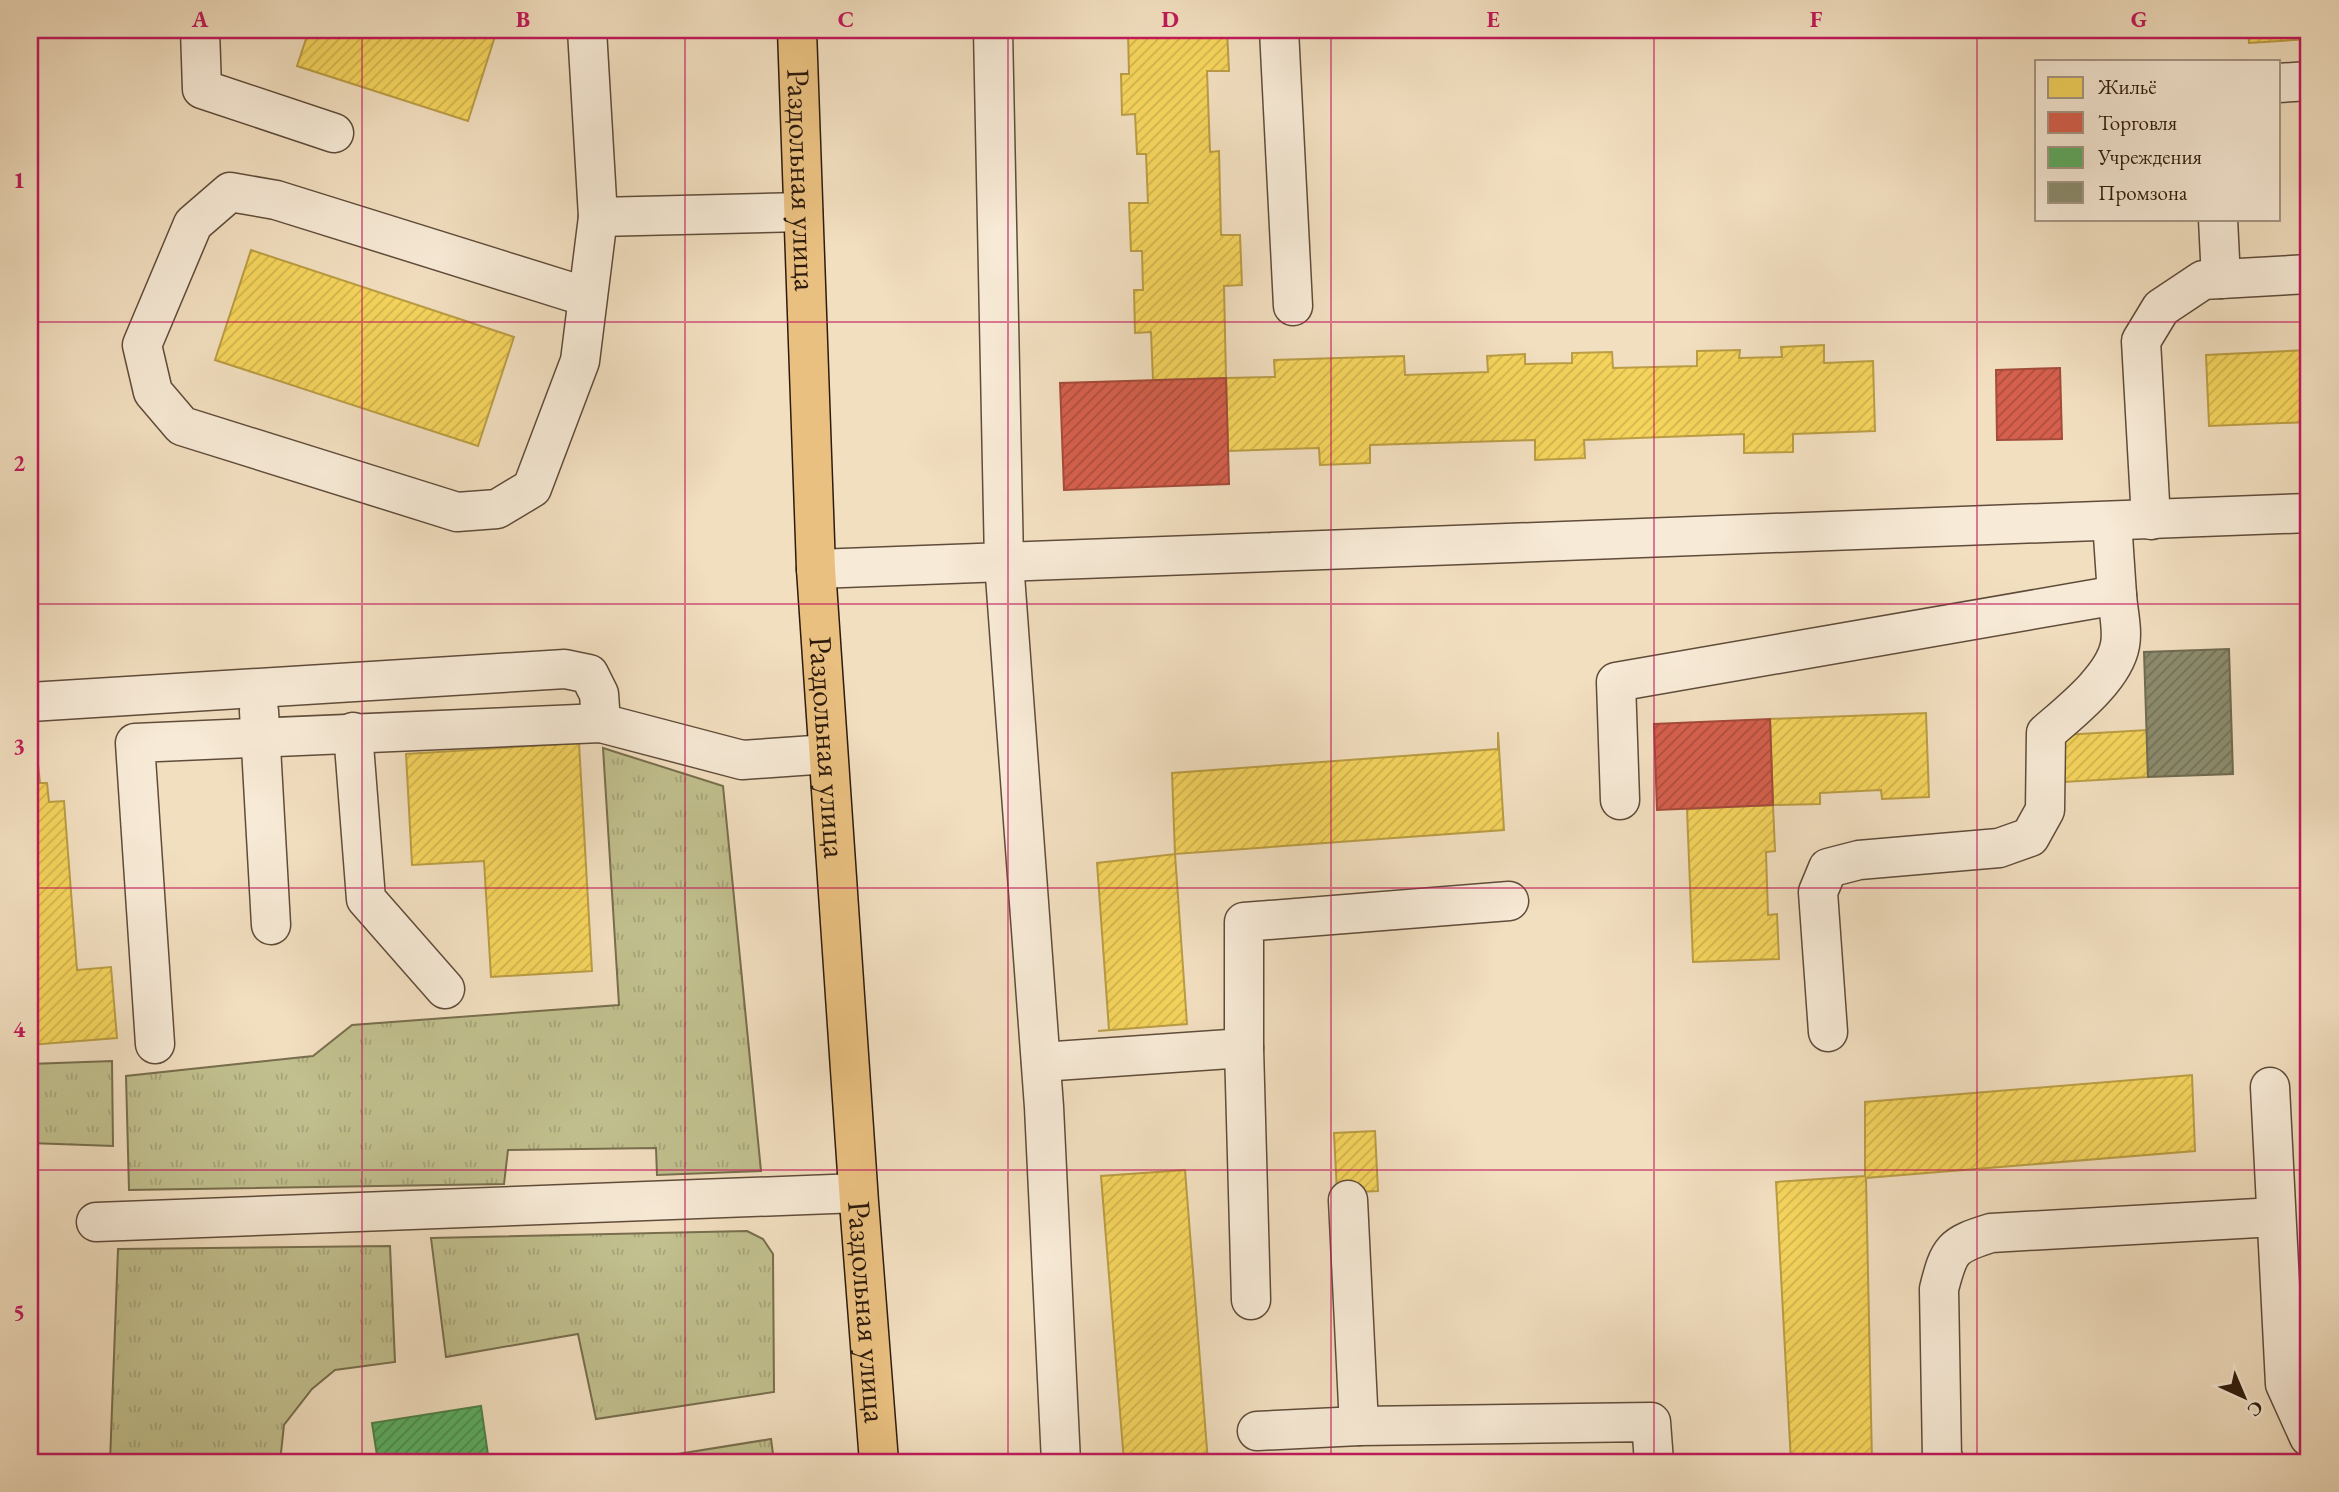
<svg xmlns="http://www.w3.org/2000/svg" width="2339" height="1492" font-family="'EB Garamond',serif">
  <defs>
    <pattern id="grass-tufts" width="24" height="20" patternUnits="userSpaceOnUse" patternTransform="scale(1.75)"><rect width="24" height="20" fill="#c1c08e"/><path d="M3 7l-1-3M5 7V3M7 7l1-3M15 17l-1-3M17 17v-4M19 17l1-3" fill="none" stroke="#a6a479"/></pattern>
    <pattern id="homes-hatch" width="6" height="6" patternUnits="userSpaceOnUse" patternTransform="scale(1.75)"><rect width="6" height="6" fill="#f6d55c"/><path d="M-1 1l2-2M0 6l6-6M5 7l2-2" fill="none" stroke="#d3b64f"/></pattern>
    <pattern id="shops-hatch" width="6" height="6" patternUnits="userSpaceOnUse" patternTransform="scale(1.75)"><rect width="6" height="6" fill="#d6604d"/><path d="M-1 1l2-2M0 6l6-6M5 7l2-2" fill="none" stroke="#ae4e3e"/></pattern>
    <pattern id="public-hatch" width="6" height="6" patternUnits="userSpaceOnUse" patternTransform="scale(1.75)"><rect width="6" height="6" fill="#5aae61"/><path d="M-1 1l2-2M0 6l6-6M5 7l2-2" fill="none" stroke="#4b8d4e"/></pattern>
    <pattern id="industry-hatch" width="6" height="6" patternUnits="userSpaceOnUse" patternTransform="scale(1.75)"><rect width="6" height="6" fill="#8c8c6e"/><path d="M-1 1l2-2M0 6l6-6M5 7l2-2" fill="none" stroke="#737259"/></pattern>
  </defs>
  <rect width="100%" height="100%" fill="#f2dfc0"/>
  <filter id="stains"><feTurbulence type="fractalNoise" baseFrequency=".00286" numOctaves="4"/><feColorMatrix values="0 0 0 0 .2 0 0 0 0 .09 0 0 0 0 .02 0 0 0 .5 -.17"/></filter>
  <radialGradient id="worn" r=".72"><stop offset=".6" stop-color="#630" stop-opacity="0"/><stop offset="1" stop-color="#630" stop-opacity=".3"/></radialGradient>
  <g fill="url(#grass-tufts)" stroke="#786e4e" stroke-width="2">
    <polygon points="603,748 723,786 761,1171 657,1175 656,1148 508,1150 504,1184 129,1190 126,1076 313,1056 352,1025 619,1005"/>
    <polygon points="112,1061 113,1146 30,1143 30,1064"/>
    <polygon points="747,1231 763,1239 773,1254 774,1392 596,1419 578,1334 446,1357 431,1238"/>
    <polygon points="390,1246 395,1362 335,1370 312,1389 284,1425 280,1462 110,1462 118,1249"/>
    <polygon points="771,1439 774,1462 628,1462"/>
  </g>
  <g fill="url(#homes-hatch)" stroke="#ba9d44" stroke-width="2">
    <polygon points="309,30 497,30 468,121 297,66"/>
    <polygon points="1117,30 1227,30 1229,71 1207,71 1210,152 1219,151 1221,235 1240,235 1242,285 1224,286 1226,378 1153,380 1151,332 1135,333 1134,290 1143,290 1142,251 1131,251 1129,203 1148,203 1146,154 1137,154 1135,114 1122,115 1121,74 1129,74 1128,31 1117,32"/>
    <polygon points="2248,30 2309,30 2309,39 2249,43"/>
    <polygon points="251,250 514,337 478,446 215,360"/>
    <polygon points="1824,345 1824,363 1873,361 1875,431 1793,434 1793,452 1744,453 1744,434 1584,440 1585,458 1535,460 1535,440 1370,445 1370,463 1320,465 1319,448 1228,451 1226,378 1275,377 1274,360 1404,356 1405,375 1488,372 1487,356 1525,354 1525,364 1572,363 1572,353 1612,352 1613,368 1697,366 1697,351 1740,350 1739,358 1782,357 1781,347"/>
    <polygon points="2309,350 2309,422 2209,426 2206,355"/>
    <polygon points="1926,713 1929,797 1882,799 1881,790 1820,793 1820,804 1773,805 1770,719"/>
    <polygon points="2147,730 2148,777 2064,782 2063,735"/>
    <polygon points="1498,732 1504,830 1175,854 1172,773 1498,749"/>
    <polygon points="579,743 592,971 491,977 484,861 412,865 406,754"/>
    <polygon points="37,755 40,783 47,783 49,802 64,801 77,970 111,967 117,1038 30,1045 30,756"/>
    <polygon points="1773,805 1775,851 1766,852 1768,915 1777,914 1779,959 1693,962 1687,809"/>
    <polygon points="1175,854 1187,1024 1098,1031 1109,1030 1097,863"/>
    <polygon points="2192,1075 2195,1151 1866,1178 1872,1462 1791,1462 1776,1182 1865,1176 1865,1102"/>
    <polygon points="1375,1131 1378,1191 1337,1193 1334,1133"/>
    <polygon points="1185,1170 1208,1462 1124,1462 1101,1176"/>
    <polygon points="2309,1311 2309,1352 2297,1353 2295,1312"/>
  </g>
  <g fill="url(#shops-hatch)" stroke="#a44b3a" stroke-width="2">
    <polygon points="2060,368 2062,439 1997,440 1996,370"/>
    <polygon points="1226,378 1229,484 1064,490 1060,383"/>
    <polygon points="1770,719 1773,805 1657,810 1654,724"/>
  </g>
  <polygon fill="url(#public-hatch)" stroke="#4d8248" stroke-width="2" points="481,1406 489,1462 378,1462 372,1423"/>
  <polygon fill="url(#industry-hatch)" stroke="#706a51" stroke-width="2" points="2229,649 2233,774 2148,777 2144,652"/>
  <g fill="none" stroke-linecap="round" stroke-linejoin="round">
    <defs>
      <g id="minor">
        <polyline points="200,30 202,89 334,133"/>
        <polyline points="587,30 598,217 803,212"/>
        <polyline points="993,30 1004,562 1044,1107 1061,1462"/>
        <polyline points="1279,30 1293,306"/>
        <polyline points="2278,83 2309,81"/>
        <polyline points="2218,219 2221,279"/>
        <polyline points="587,297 276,200 230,192 193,224 142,345 153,392 182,426 457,512 497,509 532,488 580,361 598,217"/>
        <polyline points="2151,520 2141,341 2161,308 2203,280 2309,274"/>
        <polyline points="816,569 2309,513"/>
        <polyline points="30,702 565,669 589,674 599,694 601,723"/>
        <polyline points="259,711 271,925"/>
        <polyline points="353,732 366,899 445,989"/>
        <polyline points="1620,800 1616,682 2117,595 2112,521"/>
        <path d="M1828 1032 1818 892 1828 868 1859 860 1999 848 2030 837 2045 810 2046 733C2070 712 2114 678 2120 645 2123 630 2118 610 2117 595"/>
        <polyline points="155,1044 135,743 601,723 742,760 828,754"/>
        <polyline points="1041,1062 1244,1048"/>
        <polyline points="2270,1087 2285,1384 2309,1437"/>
        <polyline points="1348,1200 1359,1426 1651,1422 1654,1462"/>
        <polyline points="96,1222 858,1193"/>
        <polyline points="1251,1300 1244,1048 1244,922 1509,901"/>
        <polyline points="1257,1431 1359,1426"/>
        <path d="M1945 1462 1942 1459 1939 1289C1949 1249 1952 1245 1991 1233L2275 1217"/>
      </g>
      <g id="major">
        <path id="s1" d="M797 30 816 569 859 1202 879 1462"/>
      </g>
    </defs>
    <use href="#minor" stroke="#604c3a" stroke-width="41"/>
    <use href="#major" stroke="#2f1b0d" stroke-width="41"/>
    <use href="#minor" stroke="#f7ead6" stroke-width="38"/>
    <use href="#major" stroke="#e9c080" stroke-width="38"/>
  </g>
  <path fill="none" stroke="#c2185b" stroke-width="2" stroke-opacity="0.55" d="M362 30V1462M685 30V1462M1008 30V1462M1331 30V1462M1654 30V1462M1977 30V1462M30 322H2309M30 604H2309M30 888H2309M30 1170H2309"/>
  <g text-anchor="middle" stroke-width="7" stroke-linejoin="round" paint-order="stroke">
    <g font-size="32" fill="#2f1b0d" stroke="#f7ead6">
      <text dy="11" stroke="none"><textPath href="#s1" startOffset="150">Раздольная улица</textPath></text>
      <text dy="11" stroke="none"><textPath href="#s1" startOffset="718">Раздольная улица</textPath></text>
      <text dy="11" stroke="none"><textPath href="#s1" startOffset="1284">Раздольная улица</textPath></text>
    </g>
  </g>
  <rect width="2339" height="1492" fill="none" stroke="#f2dfc0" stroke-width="77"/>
  <rect x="2035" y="60" width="245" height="161" fill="#f7ead6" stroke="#a79786" stroke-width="2"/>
  <rect x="2048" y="77" width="35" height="21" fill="#f6d55c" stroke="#a79786" stroke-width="2"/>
  <text x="2098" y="94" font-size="21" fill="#2f1b0d">Жильё</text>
  <rect x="2048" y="112" width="35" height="21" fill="#d6604d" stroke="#a79786" stroke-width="2"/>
  <text x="2098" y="130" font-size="21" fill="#2f1b0d">Торговля</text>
  <rect x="2048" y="147" width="35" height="21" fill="#5aae61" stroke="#a79786" stroke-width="2"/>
  <text x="2098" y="164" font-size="21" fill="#2f1b0d">Учреждения</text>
  <rect x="2048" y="182" width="35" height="21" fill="#8c8c6e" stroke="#a79786" stroke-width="2"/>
  <text x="2098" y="200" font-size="21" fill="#2f1b0d">Промзона</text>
  <g transform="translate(2244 1397) rotate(136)" stroke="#f7ead6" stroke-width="5" paint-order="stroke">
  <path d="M0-5L12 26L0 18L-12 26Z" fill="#2f1b0d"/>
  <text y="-10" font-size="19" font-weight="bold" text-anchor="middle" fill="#2f1b0d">С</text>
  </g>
  <rect x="38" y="38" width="2262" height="1416" fill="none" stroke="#c2185b" stroke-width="2.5"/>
  <g font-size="23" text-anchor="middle" font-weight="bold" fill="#c2185b">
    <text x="200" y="27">A</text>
    <text x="523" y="27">B</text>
    <text x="846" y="27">C</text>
    <text x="1170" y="27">D</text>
    <text x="1493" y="27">E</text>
    <text x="1816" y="27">F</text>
    <text x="2139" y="27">G</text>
    <text x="19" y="188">1</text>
    <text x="19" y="471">2</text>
    <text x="19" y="754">3</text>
    <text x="19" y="1037">4</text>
    <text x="19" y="1320">5</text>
  </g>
  <rect width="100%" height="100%" filter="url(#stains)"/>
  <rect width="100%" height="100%" fill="url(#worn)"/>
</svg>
